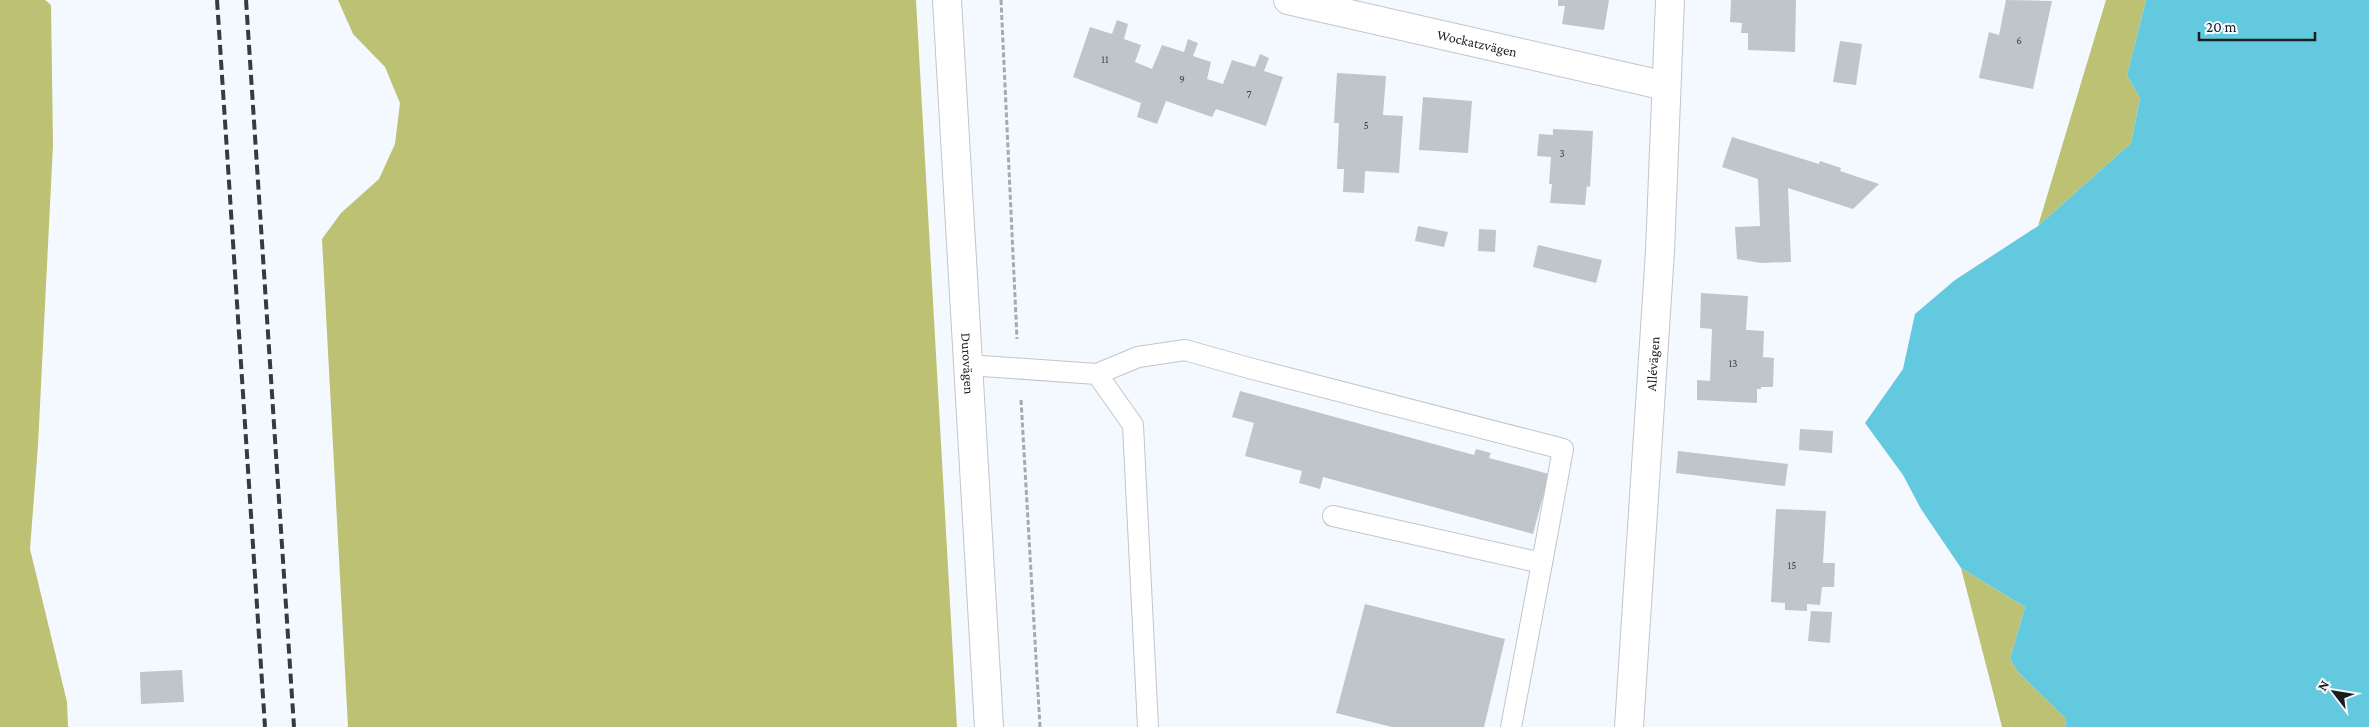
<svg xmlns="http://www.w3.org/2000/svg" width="2369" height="727" font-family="'Crimson Pro',serif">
  <rect width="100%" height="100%" fill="#f3f9fe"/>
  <g fill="#bdc174">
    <polygon points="0,0 45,0 51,5 53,145 38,445 30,549 67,702 68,727 0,727"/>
    <polygon points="338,0 916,0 957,727 348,727 322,239 341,213 379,179 395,144 400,103 385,67 353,34"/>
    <polygon points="2106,0 2146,0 2127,75 2140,98 2131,143 2038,226"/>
    <polygon points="1961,568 2025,607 2010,659 2018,672 2065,718 2066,727 2002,727"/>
  </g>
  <polygon fill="#62c9df" points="2146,0 2369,0 2369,727 2066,727 2065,718 2018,672 2010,659 2025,607 1961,568 1921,509 1903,475 1865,423 1903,369 1915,314 1955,280 2038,226 2131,143 2140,98 2127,75"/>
  <g fill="#c0c5ca">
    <polygon points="1558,0 1609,0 1604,30 1562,24 1565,6 1558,6"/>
    <polygon points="1731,0 1796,0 1795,52 1748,50 1748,33 1741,33 1742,23 1730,22"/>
    <polygon points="2006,0 2052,1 2033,89 1979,78 1989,32 1999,35"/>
    <polygon points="1117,20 1128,24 1124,39 1141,45 1135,62 1152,69 1162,45 1184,52 1188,39 1198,43 1193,56 1211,62 1207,79 1223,84 1232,60 1255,67 1260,54 1269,58 1264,71 1283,77 1266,126 1216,109 1212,117 1166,101 1157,124 1137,117 1141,103 1073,77 1090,27 1112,34"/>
    <polygon points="1840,41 1862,44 1856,85 1833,82"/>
    <polygon points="1337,73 1386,76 1383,115 1403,116 1399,173 1365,171 1364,193 1343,192 1344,169 1337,169 1339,123 1334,123"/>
    <polygon points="1423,97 1472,101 1468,153 1419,150"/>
    <polygon points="1553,129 1593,131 1590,187 1587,186 1585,205 1550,203 1552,184 1549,184 1551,157 1537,156 1539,134 1553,135"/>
    <polygon points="1732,137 1819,164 1820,161 1841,168 1840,171 1879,184 1853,209 1788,188 1791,262 1761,263 1737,259 1735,227 1760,226 1758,179 1722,167"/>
    <polygon points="1418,226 1448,232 1444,247 1415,241"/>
    <polygon points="1479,229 1496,230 1495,252 1478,251"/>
    <polygon points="1538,245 1602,260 1596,283 1533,267"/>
    <polygon points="1701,293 1748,296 1746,330 1764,331 1763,357 1774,358 1773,387 1761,387 1761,389 1757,389 1757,403 1697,400 1697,380 1710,381 1712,329 1700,328"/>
    <polygon points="1240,391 1474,455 1476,449 1491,453 1489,458 1549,474 1533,534 1323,477 1320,489 1299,483 1302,471 1245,456 1254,423 1232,417"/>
    <polygon points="1800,429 1833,431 1832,453 1799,450"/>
    <polygon points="1678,451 1788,464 1785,486 1676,473"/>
    <polygon points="1776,509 1826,511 1823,563 1835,563 1834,587 1822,587 1820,605 1807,604 1807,611 1785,610 1785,603 1771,602"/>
    <polygon points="1365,604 1505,639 1484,727 1392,727 1336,713"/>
    <polygon points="1811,611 1832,612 1830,643 1808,641"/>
    <polygon points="182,670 184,702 141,704 140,672"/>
  </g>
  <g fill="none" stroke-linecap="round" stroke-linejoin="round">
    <defs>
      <g id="service">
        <polyline points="968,365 1097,374 1133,425 1148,727"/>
        <polyline points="1097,374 1138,357 1185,350 1249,368 1563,449 1542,563"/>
        <polyline points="1333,516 1542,563 1511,727"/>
      </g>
      <g id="minor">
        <path id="s1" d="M947 0 989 727"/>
        <path id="s2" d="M1288 0 1666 86"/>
        <path id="s3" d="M1629 727 1660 251 1670 0"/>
      </g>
    </defs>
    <use href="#service" stroke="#c1c6cb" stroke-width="22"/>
    <use href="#minor" stroke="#c1c6cb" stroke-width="30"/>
    <g stroke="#a5aaae" stroke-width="3" stroke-dasharray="5 2.5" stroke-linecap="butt">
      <polyline points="1001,0 1017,339"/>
      <polyline points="1021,400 1040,727"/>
    </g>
    <use href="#service" stroke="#fff" stroke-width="20"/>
    <use href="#minor" stroke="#fff" stroke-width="28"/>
    <g stroke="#383b3d" stroke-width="4" stroke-dasharray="10 5" stroke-linecap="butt">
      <polyline points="217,0 265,727"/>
      <polyline points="246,0 294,727"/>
    </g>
  </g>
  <g text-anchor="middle" stroke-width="4" stroke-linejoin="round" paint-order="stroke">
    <g font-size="11" fill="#444749">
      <text x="2019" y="44">6</text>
      <text x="1105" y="63">11</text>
      <text x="1182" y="83">9</text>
      <text x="1249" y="98">7</text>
      <text x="1366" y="129">5</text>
      <text x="1562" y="157">3</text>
      <text x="1733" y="367">13</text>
      <text x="1792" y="569">15</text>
    </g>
    <g font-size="14" fill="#1a1d1e" stroke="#f3f9fe">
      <text dy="5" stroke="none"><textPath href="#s2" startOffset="194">Wockatzvägen</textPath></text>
      <text dy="5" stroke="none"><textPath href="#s1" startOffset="364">Durovägen</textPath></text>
      <text dy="5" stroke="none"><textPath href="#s3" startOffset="364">Allévägen</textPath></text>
    </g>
  </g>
  <g transform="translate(2334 692) rotate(301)" stroke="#f3f9fe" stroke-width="4" paint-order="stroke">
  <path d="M0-4L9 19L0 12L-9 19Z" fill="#1a1d1e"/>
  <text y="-8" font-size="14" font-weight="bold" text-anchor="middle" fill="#1a1d1e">N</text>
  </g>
  <path d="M2199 32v8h116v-8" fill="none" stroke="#1a1d1e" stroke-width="2.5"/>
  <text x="2206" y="32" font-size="15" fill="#1a1d1e" stroke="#f3f9fe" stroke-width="4" paint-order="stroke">20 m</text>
</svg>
